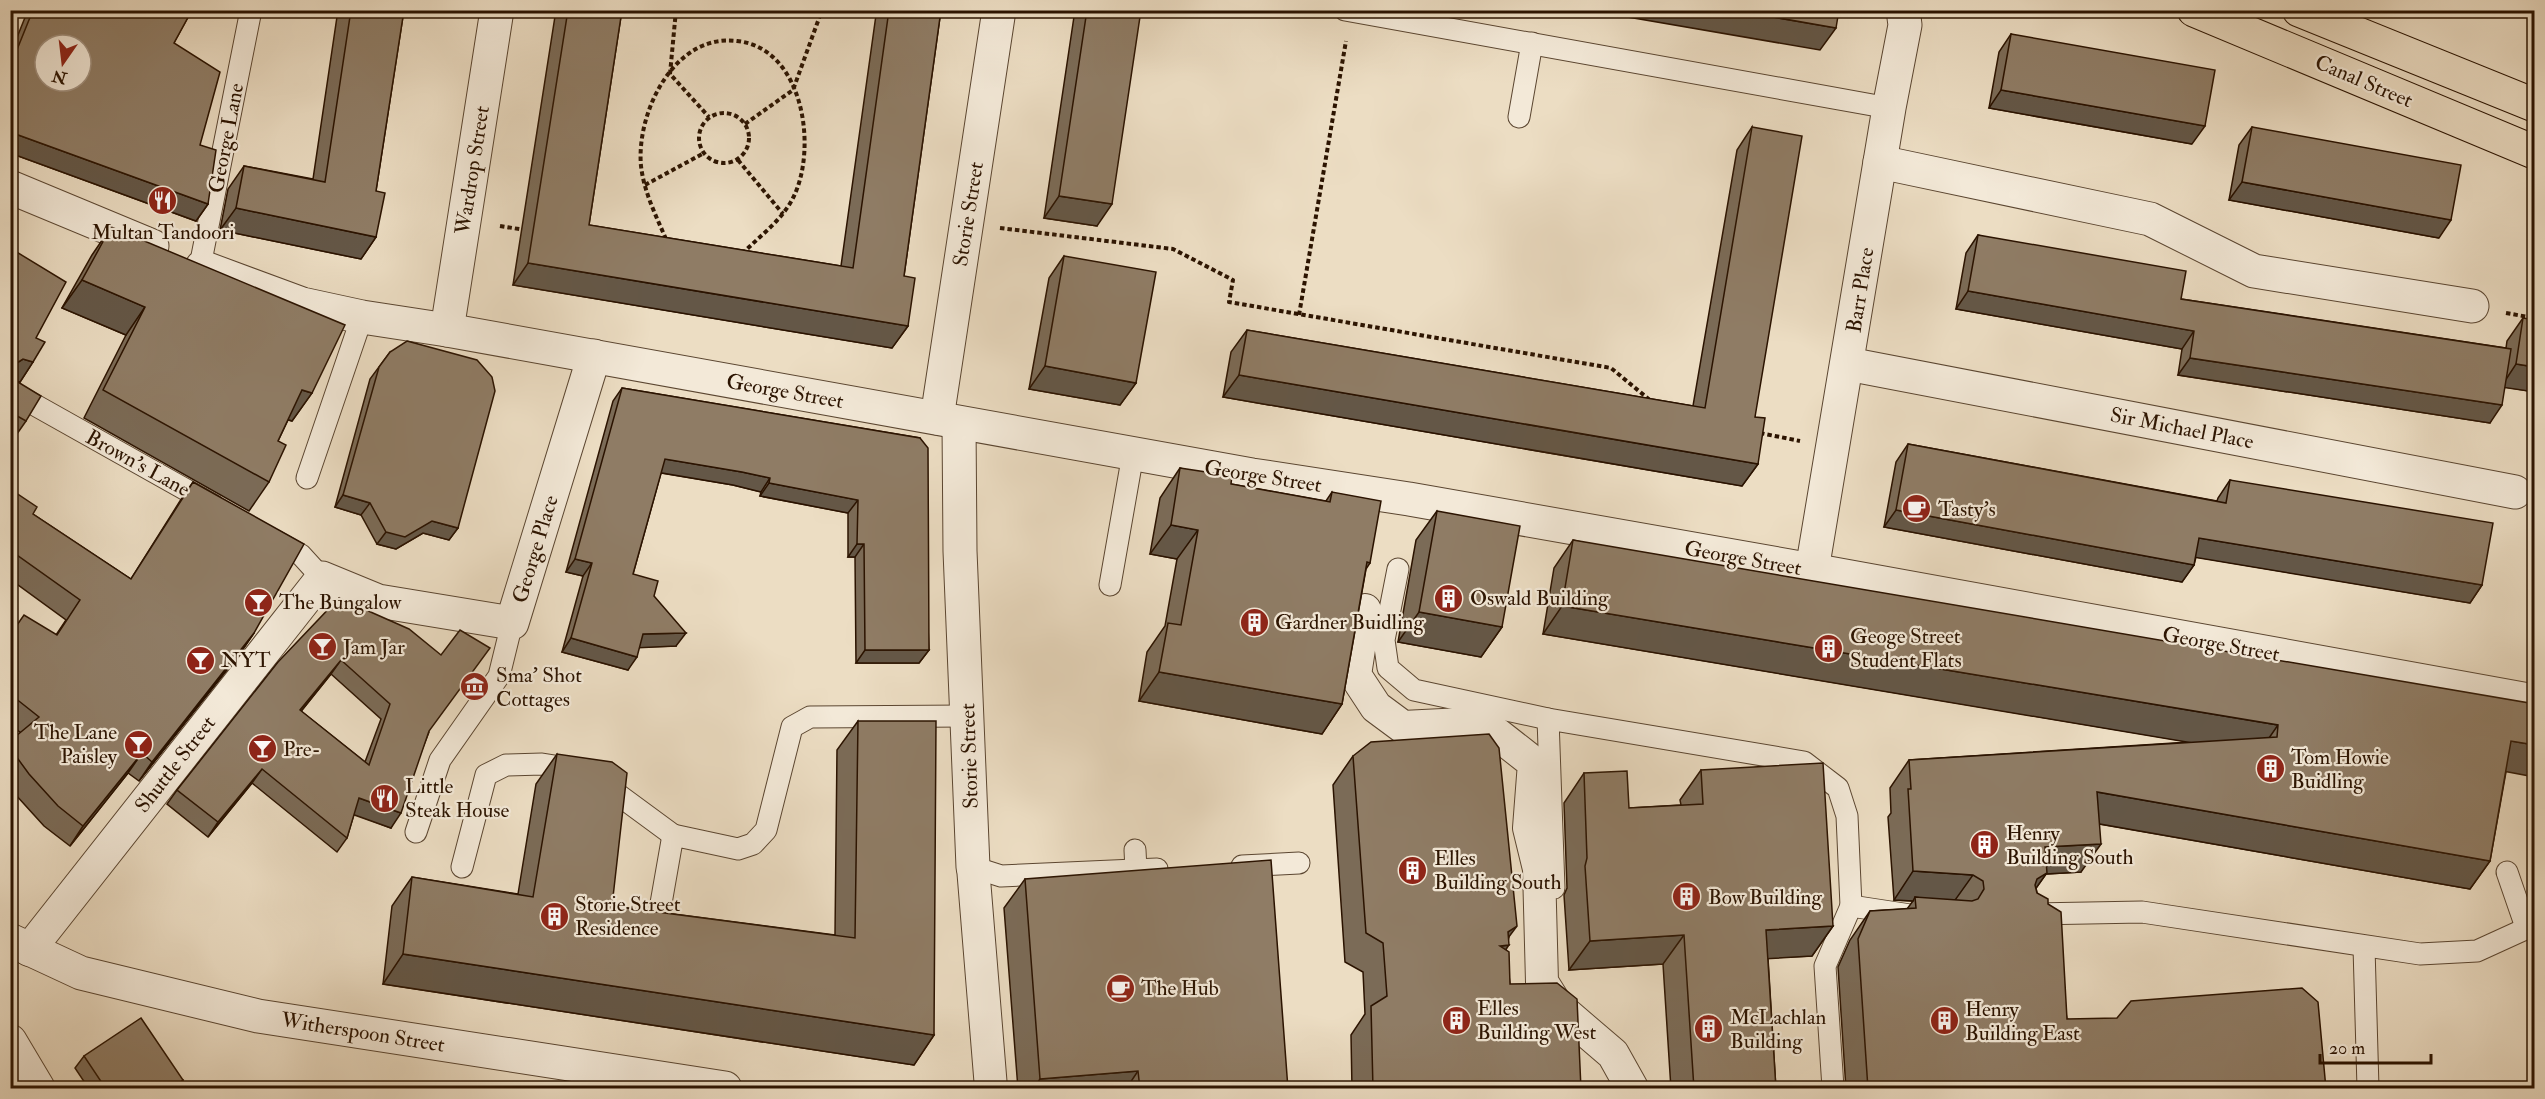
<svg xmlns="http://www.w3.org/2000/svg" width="2545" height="1099" font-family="'IM FELL Double Pica',serif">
  <rect width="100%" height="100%" fill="#ecddc3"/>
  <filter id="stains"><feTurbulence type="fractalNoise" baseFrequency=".00333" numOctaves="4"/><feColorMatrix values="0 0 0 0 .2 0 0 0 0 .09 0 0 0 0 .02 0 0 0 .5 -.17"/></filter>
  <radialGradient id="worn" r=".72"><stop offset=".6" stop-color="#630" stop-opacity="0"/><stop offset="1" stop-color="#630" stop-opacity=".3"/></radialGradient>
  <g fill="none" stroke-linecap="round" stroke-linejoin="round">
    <defs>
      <g id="service">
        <polyline points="1345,10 1889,108"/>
        <polyline points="1519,117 1532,43"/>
        <polyline points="200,266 251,10"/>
        <polyline points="10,391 213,505"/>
        <polyline points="307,478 362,317"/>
        <polyline points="274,540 301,555 322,578"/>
        <polyline points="1398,569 1384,640 1388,668 1414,690 1548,719"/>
        <polyline points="1110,585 1133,454"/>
        <polyline points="416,832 440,760 499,676 512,623"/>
        <polyline points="1135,850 1136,870"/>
        <polyline points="1242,866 1299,863"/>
        <polyline points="462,867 486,775 506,765 542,764 586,771 673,835"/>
        <polyline points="973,867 1001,876 1157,869"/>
        <polyline points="2507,872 2526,927"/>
        <polyline points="1554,888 1548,719 1804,762 1838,788 1847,816 1851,906"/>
        <polyline points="660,909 673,835 738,849 753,844 766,830 792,727 810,717 967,716"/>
        <polyline points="2034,914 2142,912 2420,954 2477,951 2534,925"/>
        <polyline points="2364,947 2368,1088"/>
        <polyline points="1833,1088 1825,966 1851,906 1910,915"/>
      </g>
      <g id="pedestrian">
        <polyline points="1365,610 1355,675 1376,707 1403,727 1483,723 1534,763 1529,828 1539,869 1542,982 1557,1006 1613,1054 1632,1088"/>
        <polyline points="973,867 991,1088"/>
        <polyline points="29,950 322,578"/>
      </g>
      <g id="minor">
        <polyline points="1880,162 2150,219 2254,271 2472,306"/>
        <polyline points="447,330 497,10"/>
        <polyline points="1848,364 2515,492"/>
        <polyline points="937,418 999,10"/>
        <polyline points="959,423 960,551 973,867"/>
        <polyline points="1812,570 1889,108 1905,25 1903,10"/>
        <polyline points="322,578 378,601 512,623 594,356"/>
        <polyline points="10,1041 38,1088"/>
      </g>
      <g id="tertiary">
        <polyline points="10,187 152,246"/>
        <polyline points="202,267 302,304 362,317 447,330 1252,475 1409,499 1812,570 2534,701"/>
        <polyline points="10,940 81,973 258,1016 725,1088"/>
      </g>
      <g id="primary">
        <polyline points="2194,10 2534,152"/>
        <polyline points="2299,10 2534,105"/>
      </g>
    </defs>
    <use href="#service" stroke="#5b4631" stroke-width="23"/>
    <use href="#pedestrian" stroke="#5b4631" stroke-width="34"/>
    <use href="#minor" stroke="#5b4631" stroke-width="35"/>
    <use href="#tertiary" stroke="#5b4631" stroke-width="35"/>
    <use href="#primary" stroke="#2b1300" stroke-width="35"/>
    <g stroke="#2b1300" stroke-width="4" stroke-dasharray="4.5 3" stroke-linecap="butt">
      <polyline points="676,10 670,74 709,117"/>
      <polyline points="938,10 964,15"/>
      <circle cx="724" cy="138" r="25"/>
      <polyline points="745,124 793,90 822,10"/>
      <polyline points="738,160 783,214"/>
      <polyline points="645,185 704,153"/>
      <polyline points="500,226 525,230"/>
      <polyline points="1000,228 1173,249 1233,280 1229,302 1611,368 1651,401"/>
      <path d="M666 239C656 216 644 192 641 166 636 113 674 33 737 41 804 48 818 149 793 198 782 220 761 235 744 252"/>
      <polyline points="2506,313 2534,318"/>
      <polyline points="1299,315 1346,41"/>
      <polyline points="1760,433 1800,441"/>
    </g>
    <use href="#service" stroke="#f3e9d8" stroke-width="21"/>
    <use href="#pedestrian" stroke="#f3e9d8" stroke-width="32"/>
    <use href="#minor" stroke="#f3e9d8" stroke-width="33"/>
    <use href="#tertiary" stroke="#f3e9d8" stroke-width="33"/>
    <use href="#primary" stroke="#ecddc3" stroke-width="33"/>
  </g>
  <g fill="#7b6b57" stroke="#2b1300" stroke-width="1.5" fill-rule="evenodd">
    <polygon points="28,10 192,10 174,43 200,145 208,204 196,221 10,153 10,55"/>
    <polygon points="338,10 404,10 376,191 376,237 361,259 220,230 228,189 244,166 313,179"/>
    <polygon points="556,10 622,10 589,225 841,266 876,15 879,10 941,10 904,276 908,326 892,348 513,285"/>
    <polygon points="1075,10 1141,10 1097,226 1044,218"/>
    <polygon points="2011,34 2192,144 1989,108 1999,52"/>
    <polygon points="1752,127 1755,417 1758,464 1742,486 1223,397 1231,352 1247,330 1693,406 1737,150"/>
    <polygon points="2252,127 2439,238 2229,200 2239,145"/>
    <polygon points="111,227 312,393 292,421 288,420 278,441 269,482 249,511 84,418 126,335 62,308 92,255"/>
    <polygon points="1978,235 2181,299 2506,348 2507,341 2523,318 2535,392 2505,387 2490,423 2178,375 2182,349 1956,309 1966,253"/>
    <polygon points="10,248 36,338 33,362 20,382 17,381 26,421 12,441 10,440"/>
    <polygon points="1064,256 1136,383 1120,405 1029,389 1049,278"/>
    <polygon points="390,352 458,528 449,540 423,533 396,549 377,544 361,515 335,507 370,379"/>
    <polygon points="622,388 920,438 929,650 919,663 856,663 855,557 848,557 848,513 760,496 761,492 733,485 661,473 633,574 654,596 676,646 639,647 628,670 562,652 583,576 566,572 613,401"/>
    <polygon points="1908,444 2217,501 2218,498 2230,480 2482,585 2470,603 2196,557 2194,565 2182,582 1884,527 1896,462"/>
    <polygon points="1180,468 1231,484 1326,501 1332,492 1370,563 1366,569 1342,704 1322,734 1139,701 1147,652 1165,626 1177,559 1150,554 1160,498"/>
    <polygon points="193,482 254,633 241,652 139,781 128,773 70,846 44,826 15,794 10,787 10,741 21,733 10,724 10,634 56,635 66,620 10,579 10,489 33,514 131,579 180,501"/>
    <polygon points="1437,511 1502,627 1481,657 1398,642 1416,540"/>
    <polygon points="1573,540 2506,772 2490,861 2470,889 2099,824 2081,872 2046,874 2036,888 2037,893 2048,904 2067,1019 2326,1089 1846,1089 1838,967 1850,940 1870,911 1907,909 1913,901 1894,900 1888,817 1891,813 1890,788 1909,760 2190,742 1543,634 1554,568"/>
    <path d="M339 598 429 732 391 828 354 814 347 838 337 852 252 783 208 837 167 804 177 790ZM331 674 381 719 365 762 301 711Z"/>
    <polygon points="858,721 934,1035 914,1065 383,984 392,906 412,877 518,894 536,784 557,754 612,906 835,935 837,750"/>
    <polygon points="1353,756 1509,937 1506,950 1510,984 1581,1089 1352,1089 1351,1035 1365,1014 1363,972 1345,962 1333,785"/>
    <polygon points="1701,770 1833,926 1812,956 1768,958 1776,1089 1671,1089 1663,964 1569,970 1564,895 1567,888 1564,803 1584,773 1629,808 1681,805 1680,800"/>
    <polygon points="1025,879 1288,1089 1018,1089 1004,908"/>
    <polygon points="84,1056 183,1080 177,1089 89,1089 75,1068"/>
  </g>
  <g fill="#645747" stroke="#2b1300" stroke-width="1.5">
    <polygon points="1587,10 1733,10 1836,28 1820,50"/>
    <polygon points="2001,90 2205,126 2192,144 1989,108"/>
    <polygon points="10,132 208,204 196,221 10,153"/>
    <polygon points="2242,182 2451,220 2439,238 2229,200"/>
    <polygon points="1059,196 1112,204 1097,226 1044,218"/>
    <polygon points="236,208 376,237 361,259 220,230"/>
    <polygon points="528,263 908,326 892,348 513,285"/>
    <polygon points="82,280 145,307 126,335 62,308"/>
    <polygon points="1968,291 2194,331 2182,349 1956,309"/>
    <polygon points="2190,358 2502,405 2490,423 2178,375"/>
    <polygon points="23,359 33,362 20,382 10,379 12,366"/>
    <polygon points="2516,364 2535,367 2535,392 2501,387"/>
    <polygon points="1045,366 1136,383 1120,405 1029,389"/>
    <polygon points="1239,375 1758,464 1742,486 1223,397"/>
    <polygon points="302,390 312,393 292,421 283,418"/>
    <polygon points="665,459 742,472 770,478 761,492 733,485 656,472"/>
    <polygon points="769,483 858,500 848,513 760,496"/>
    <polygon points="343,495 370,503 361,515 335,507"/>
    <polygon points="1896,510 2194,565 2182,582 1884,527"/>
    <polygon points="432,521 458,528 449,540 423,533 396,549 377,544 386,532"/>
    <polygon points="1171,525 1198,530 1177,559 1150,554"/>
    <polygon points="2199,538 2482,585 2470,603 2187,556"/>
    <polygon points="857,544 864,544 855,557 848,557"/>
    <polygon points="575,559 592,563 583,576 566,572"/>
    <polygon points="1562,606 2278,725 2258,754 1543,634"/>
    <polygon points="1419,612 1502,627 1481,657 1398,642"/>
    <polygon points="254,633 241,652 139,781 152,762"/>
    <polygon points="686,633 676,646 634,648 643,634"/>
    <polygon points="571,638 637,657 628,670 562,652"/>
    <polygon points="865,650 929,650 919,663 856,663"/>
    <polygon points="341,660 331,674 291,724 300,710"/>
    <polygon points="1159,672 1342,704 1322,734 1139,701"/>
    <polygon points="2511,741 2535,745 2535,777 2492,769"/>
    <polygon points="142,753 128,773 70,846 83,826"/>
    <polygon points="262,769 252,783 208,837 218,822"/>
    <polygon points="2097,792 2490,861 2470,889 2077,820"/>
    <polygon points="359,798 401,813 391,828 349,813"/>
    <polygon points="2101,844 2081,872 2046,874 2027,901 2045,847"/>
    <polygon points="1913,871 1973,875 1953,903 1915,897 1913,901 1894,900"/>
    <polygon points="1517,926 1502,946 1509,945 1488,975 1480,975 1508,932"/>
    <polygon points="1833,926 1812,956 1745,960 1766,930"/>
    <polygon points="1684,935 1663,964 1569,970 1590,941"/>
    <polygon points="403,954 934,1035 914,1065 383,984"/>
    <polygon points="1138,1071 1126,1089 1033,1089 1040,1079"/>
    <polygon points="183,1080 177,1089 170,1089"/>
    <polygon points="2122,1086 2120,1089 2071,1089"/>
  </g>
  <g fill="#8f7c65" stroke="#2b1300" stroke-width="1.5" fill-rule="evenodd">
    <path d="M33 10H192L174 43 220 72 200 145 216 150 208 204 10 132V67ZM45 45H81V81H45Z"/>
    <polygon points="351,10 404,10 376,191 385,193 376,237 236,208 244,166 325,182"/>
    <polygon points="568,10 622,10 589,225 853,268 889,10 941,10 904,276 915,278 908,326 528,263"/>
    <polygon points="1087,10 1141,10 1112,204 1059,196"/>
    <polygon points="1733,10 1839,10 1836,28"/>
    <polygon points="2011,34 2215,70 2205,126 2001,90"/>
    <polygon points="1752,127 1802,136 1755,417 1765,418 1758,464 1239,375 1247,330 1705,408"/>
    <polygon points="2252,127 2461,165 2451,220 2242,182"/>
    <polygon points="111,227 345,325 312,393 302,390 278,441 286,445 269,482 103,390 145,307 82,280"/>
    <polygon points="1978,235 2186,271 2181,299 2511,349 2502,405 2190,358 2194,331 1968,291"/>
    <polygon points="10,248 66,282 36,338 45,342 33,362 23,359 12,366 13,379 41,396 26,421 10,412"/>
    <polygon points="1064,256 1156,272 1136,383 1045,366"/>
    <polygon points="2523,318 2535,320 2535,367 2516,364"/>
    <polygon points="407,341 477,360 492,377 495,391 458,528 432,521 405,537 386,532 370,503 343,495 379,367 390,352"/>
    <polygon points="622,388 920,438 928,448 929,650 865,650 864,544 857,544 858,500 769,483 770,478 742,472 665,459 633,574 658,581 654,596 686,633 643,634 637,657 571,638 592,563 575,559"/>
    <polygon points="1908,444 2226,503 2230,480 2493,523 2482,585 2199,538 2194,565 1896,510"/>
    <polygon points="1180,468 1232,476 1231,484 1330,502 1332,492 1381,501 1370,563 1367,562 1342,704 1159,672 1168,623 1181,625 1198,530 1171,525"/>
    <polygon points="193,482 304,544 254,633 152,762 142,753 83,826 58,806 29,774 10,748 10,741 39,717 10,694 10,635 24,615 57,635 80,600 10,550 10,489 37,507 33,514 131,579"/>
    <polygon points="1437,511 1520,526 1502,627 1419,612"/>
    <polygon points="1573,540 2535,704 2535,745 2511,741 2490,861 2097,792 2101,844 2045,847 2047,873 2037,879 2035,885 2037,893 2048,899 2048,904 2061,912 2067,1019 2117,1018 2131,1001 2302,988 2318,1002 2326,1089 2122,1089 2122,1086 2071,1089 1868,1089 1858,939 1870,911 1916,908 1915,897 1972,901 1978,899 1984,889 1983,881 1973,875 1913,871 1908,789 1911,789 1909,760 2277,737 2278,725 1562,606"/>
    <path d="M339 598 409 629 441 655 460 630 490 648 429 731 401 813 359 798 347 838 262 769 218 822 177 790 278 662ZM341 660 390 704 369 765 300 710Z"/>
    <polygon points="858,721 936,721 934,1035 403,954 412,877 533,897 557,754 612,762 627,773 612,906 855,938"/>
    <polygon points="1489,734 1499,748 1517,926 1508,932 1509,945 1500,946 1509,952 1510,984 1557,983 1577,999 1581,1089 1373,1089 1371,1006 1387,996 1383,943 1366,933 1353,756 1371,742"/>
    <polygon points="1823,763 1833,926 1766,930 1776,1089 1694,1089 1684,935 1590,941 1585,866 1587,858 1584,773 1627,771 1629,808 1703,804 1701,770"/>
    <polygon points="1271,860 1288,1089 1140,1089 1138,1071 1040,1079 1025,879"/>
    <polygon points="141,1018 183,1080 170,1089 106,1089 84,1056"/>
  </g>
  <defs>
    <symbol id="restaurant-disc" viewBox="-11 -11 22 22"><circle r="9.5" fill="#8f2418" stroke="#f3e9d8"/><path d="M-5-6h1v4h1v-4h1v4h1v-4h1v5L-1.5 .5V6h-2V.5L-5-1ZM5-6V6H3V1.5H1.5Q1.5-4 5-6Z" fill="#fff"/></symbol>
    <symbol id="cafe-disc" viewBox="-11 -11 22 22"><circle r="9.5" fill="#8f2418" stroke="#f3e9d8"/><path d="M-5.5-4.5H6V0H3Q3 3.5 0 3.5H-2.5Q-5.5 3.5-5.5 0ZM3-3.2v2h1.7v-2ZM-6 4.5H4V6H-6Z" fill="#fff"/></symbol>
    <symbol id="building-disc" viewBox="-11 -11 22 22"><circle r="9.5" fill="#8f2418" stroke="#f3e9d8"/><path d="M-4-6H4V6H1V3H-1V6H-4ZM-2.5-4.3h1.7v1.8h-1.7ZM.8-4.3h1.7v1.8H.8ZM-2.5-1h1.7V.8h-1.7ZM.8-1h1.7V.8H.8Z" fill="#fff"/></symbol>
    <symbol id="bar-disc" viewBox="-11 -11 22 22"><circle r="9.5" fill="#8f2418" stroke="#f3e9d8"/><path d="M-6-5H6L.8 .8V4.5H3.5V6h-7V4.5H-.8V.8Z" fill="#fff"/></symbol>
    <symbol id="museum-disc" viewBox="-11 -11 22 22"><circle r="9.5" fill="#8f2418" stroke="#f3e9d8"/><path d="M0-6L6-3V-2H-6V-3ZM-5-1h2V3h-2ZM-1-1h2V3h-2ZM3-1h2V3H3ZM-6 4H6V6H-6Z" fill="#fff"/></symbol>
  </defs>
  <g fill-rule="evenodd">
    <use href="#restaurant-disc" x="146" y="184" width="33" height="33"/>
    <use href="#cafe-disc" x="1900" y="492" width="33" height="33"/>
    <use href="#building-disc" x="1432" y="582" width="33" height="33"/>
    <use href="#bar-disc" x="242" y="586" width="33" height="33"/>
    <use href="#building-disc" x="1238" y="606" width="33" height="33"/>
    <use href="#bar-disc" x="306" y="630" width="33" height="33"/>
    <use href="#building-disc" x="1812" y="632" width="33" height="33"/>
    <use href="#bar-disc" x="184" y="644" width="33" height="33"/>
    <use href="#museum-disc" x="458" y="670" width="33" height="33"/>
    <use href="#bar-disc" x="122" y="728" width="33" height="33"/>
    <use href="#bar-disc" x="246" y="732" width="33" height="33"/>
    <use href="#building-disc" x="2254" y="752" width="33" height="33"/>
    <use href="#restaurant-disc" x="368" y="782" width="33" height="33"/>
    <use href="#building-disc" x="1968" y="828" width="33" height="33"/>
    <use href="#building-disc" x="1396" y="854" width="33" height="33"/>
    <use href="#building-disc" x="1670" y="880" width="33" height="33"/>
    <use href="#building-disc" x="538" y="900" width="33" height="33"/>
    <use href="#cafe-disc" x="1104" y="972" width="33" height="33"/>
    <use href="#building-disc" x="1440" y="1004" width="33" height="33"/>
    <use href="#building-disc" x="1928" y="1004" width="33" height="33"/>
    <use href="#building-disc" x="1692" y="1012" width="33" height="33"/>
  </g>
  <g text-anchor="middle" stroke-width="4.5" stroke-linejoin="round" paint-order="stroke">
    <g font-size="21" fill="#2b1300" stroke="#f3e9d8">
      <text transform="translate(2364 81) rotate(23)" y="7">Canal Street</text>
      <text transform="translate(226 138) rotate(-79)" y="7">George Lane</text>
      <text transform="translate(472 170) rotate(-81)" y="7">Wardrop Street</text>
      <text transform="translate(968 214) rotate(-81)" y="7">Storie Street</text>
      <text transform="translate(1860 290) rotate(-81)" y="7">Barr Place</text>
      <text transform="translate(785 391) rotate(10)" y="7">George Street</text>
      <text transform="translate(2182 428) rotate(11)" y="7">Sir Michael Place</text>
      <text transform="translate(138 463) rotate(29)" y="7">Brown's Lane</text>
      <text transform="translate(1263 476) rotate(9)" y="7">George Street</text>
      <text transform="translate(535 549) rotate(-73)" y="7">George Place</text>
      <text transform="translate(1743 558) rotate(10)" y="7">George Street</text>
      <text transform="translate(2221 644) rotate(10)" y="7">George Street</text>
      <text transform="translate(969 756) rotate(-92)" y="7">Storie Street</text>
      <text transform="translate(175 764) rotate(-52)" y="7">Shuttle Street</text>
      <text transform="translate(363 1032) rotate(9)" y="7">Witherspoon Street</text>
    </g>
    <g font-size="21" fill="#2b1300" stroke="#f3e9d8" text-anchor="start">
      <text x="163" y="239" text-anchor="middle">Multan Tandoori</text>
      <text x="1938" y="516">Tasty's</text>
      <text x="1470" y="605">Oswald Building</text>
      <text x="279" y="609">The Bungalow</text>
      <text x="1275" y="629">Gardner Buidling</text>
      <text x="1850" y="643">Geoge Street<tspan x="1850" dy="24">Student Flats</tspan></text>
      <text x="343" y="654">Jam Jar</text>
      <text x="221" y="667">NYT</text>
      <text x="496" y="682">Sma' Shot<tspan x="496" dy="24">Cottages</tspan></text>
      <text x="117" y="739" text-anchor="end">The Lane<tspan x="117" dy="24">Paisley</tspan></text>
      <text x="283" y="756">Pre-</text>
      <text x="2291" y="764">Tom Howie<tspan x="2291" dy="24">Buidling</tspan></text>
      <text x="405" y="793">Little<tspan x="405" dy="24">Steak House</tspan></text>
      <text x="2006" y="840">Henry<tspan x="2006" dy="24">Building South</tspan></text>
      <text x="1434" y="865">Elles<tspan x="1434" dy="24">Building South</tspan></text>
      <text x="1708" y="904">Bow Building</text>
      <text x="575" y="911">Storie Street<tspan x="575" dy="24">Residence</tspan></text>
      <text x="1141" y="995">The Hub</text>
      <text x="1477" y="1015">Elles<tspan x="1477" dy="24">Building West</tspan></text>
      <text x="1965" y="1016">Henry<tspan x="1965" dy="24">Building East</tspan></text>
      <text x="1730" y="1024">McLachlan<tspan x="1730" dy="24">Building</tspan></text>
    </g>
  </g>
  <rect width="2545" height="1099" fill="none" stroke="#ecddc3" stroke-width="36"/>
  <rect x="12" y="12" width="2521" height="1075" fill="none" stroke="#2b1300" stroke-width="3"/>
  <rect x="18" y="18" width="2509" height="1063" fill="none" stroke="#2b1300" stroke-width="1.5"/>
  <g transform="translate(63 63) rotate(194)"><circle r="28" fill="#f3e9d8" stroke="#a39382" stroke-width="1.5"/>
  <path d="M0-4.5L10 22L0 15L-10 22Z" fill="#8f2418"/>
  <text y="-9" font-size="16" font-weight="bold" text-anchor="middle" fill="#2b1300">N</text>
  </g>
  <path d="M2320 1054v9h111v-9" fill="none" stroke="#2b1300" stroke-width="3"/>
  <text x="2329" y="1054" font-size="18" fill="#2b1300" stroke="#f3e9d8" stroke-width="4.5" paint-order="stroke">20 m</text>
  <rect width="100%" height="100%" filter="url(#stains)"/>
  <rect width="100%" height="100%" fill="url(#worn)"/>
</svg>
